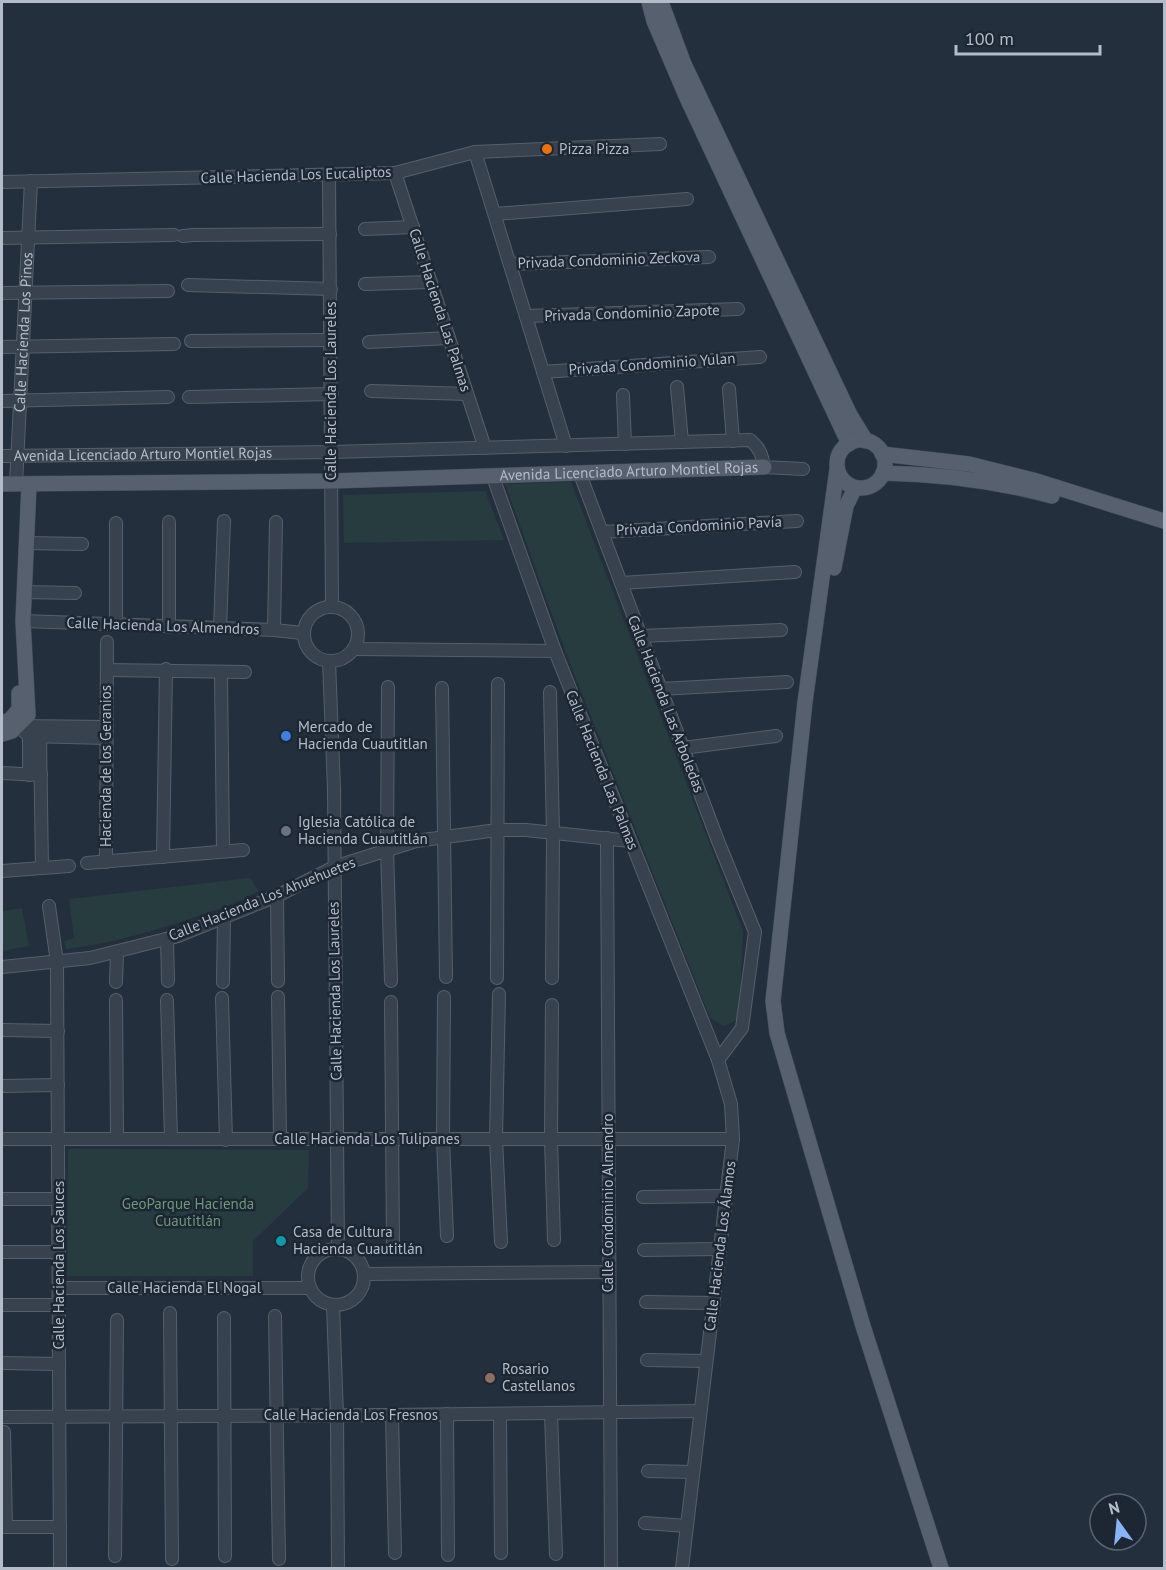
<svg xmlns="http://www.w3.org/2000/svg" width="1166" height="1570" font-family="'PT Sans',sans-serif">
  <rect width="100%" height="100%" fill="#242f3e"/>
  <g fill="#263c3f">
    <polygon points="571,482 743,931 739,1019 724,1026 710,1018 566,653 505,484"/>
    <polygon points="485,491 504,540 344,543 343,495"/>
    <path d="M250 878 259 891C240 902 219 909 198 916 154 931 113 943 66 949L64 941 74 938 69 899Z"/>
    <polygon points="22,908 29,946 2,951 2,911"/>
    <polygon points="68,1149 309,1150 308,1188 253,1241 253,1276 67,1276"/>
  </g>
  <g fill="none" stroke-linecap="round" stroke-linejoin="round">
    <defs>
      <g id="minor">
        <polyline points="475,152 566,446"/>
        <polyline points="395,173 485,448"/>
        <polyline points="329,174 332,607"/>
        <polyline points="2,182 395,173 475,152 660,144"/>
        <polyline points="495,214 687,199"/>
        <polyline points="365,229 413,227"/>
        <polyline points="183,236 193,235 330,234"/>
        <polyline points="2,238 174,235"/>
        <polyline points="510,264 709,257"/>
        <polyline points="365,284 431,282"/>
        <polyline points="188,285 331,289"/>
        <polyline points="2,293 168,291"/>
        <polyline points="526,316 738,309"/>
        <polyline points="191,341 331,340"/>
        <polyline points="369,342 449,338"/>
        <polyline points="2,347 174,344"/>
        <polyline points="543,372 760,357"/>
        <polyline points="677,387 682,442"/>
        <polyline points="729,389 733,441"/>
        <polyline points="371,391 467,394"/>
        <polyline points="623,395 625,444"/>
        <polyline points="189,397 332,394"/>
        <polyline points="2,401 168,397"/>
        <path id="s1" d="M2 456 332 452 750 440C760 448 762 455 764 467L803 469"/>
        <polyline points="580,474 718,841 755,932 742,1028 718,1060"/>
        <polyline points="493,477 555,651 718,1060 731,1104 733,1139 682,1568"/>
        <path id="s2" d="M16 484 31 181"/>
        <polyline points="602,532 797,521"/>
        <polyline points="26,543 82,544"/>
        <polyline points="621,583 795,572"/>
        <polyline points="24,592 75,593"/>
        <circle cx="331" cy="634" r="27"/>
        <polyline points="23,621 274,630 303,633"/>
        <polyline points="116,625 116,523"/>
        <polyline points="169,627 169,522"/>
        <polyline points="220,628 224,521"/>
        <polyline points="274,630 276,522"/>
        <polyline points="641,636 781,630"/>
        <polyline points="354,649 555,651"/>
        <polyline points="329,661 334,789 338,1249"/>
        <polyline points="107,670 245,672"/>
        <polyline points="221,672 223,851"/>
        <polyline points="388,687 387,849 391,981"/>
        <polyline points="442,688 446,977"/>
        <polyline points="661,689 787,682"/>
        <polyline points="550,692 553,833 552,978"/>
        <polyline points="11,720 29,736 106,738"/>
        <polyline points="18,726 107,727"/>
        <polyline points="40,737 42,867"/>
        <polyline points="683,748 776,736"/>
        <polyline points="2,773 41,775"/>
        <polyline points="29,775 29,736"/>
        <polyline points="607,838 611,1568"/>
        <polyline points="163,857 166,669"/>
        <polyline points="106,862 107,642"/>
        <polyline points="87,863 243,850"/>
        <polyline points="2,871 69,866"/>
        <polyline points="277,896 278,981"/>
        <polyline points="49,906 57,962 60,1568"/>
        <polyline points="167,939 168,981"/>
        <polyline points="2,967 90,958 178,936 277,896 334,867 416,841 497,830 526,830 630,841"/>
        <polyline points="497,978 498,684"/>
        <polyline points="116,982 117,952"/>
        <polyline points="223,982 224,917"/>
        <polyline points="499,994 496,1139 501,1242"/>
        <polyline points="278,997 280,1139"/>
        <polyline points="444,997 443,1139 447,1236"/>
        <polyline points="222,998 226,1140"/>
        <polyline points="116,1000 117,1138"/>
        <polyline points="167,1000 171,1139"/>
        <polyline points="391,1002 393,1245"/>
        <polyline points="552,1005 551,1139 554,1240"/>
        <polyline points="2,1030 58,1031"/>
        <polyline points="2,1086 58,1085"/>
        <polyline points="2,1139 733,1139"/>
        <polyline points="643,1197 727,1196"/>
        <polyline points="2,1199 58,1199"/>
        <circle cx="336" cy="1277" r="28"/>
        <polyline points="644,1250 720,1249"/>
        <polyline points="2,1252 59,1252"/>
        <polyline points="364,1274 609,1272"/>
        <polyline points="59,1288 310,1288"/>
        <polyline points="646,1302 714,1303"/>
        <polyline points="2,1305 59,1305"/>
        <polyline points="333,1305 337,1415 338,1568"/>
        <polyline points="170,1313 172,1559"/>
        <polyline points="275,1316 279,1559"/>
        <polyline points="224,1318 225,1556"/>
        <polyline points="647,1360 706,1361"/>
        <polyline points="2,1363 59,1364"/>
        <polyline points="447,1414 448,1555"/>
        <polyline points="500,1414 501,1553"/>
        <polyline points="551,1414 556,1554"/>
        <polyline points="392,1415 395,1553"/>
        <polyline points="2,1417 392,1415 700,1411"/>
        <polyline points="4,1432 6,1527"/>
        <polyline points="648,1471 693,1472"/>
        <polyline points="645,1523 687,1526"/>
        <polyline points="2,1527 60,1527"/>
        <polyline points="115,1556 117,1320"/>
      </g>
      <g id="major">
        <polyline points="649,2 654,21 687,98 849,444"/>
        <polyline points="661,2 684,64 850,415 866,441"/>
        <circle cx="861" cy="464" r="24"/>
        <polyline points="882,454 969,464 1033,480 1164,521"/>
        <polyline points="837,469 805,702 773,1001 777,1033 863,1326 941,1568"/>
        <path d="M883 473C940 474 996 481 1052 496"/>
        <path id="s3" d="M2 484 332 481 764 467"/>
        <polyline points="834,568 846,506 855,488"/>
        <polyline points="2,723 11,719 19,709 19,693"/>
        <polyline points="2,734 12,731 28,715 23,621 29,485"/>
      </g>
    </defs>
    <use href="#minor" stroke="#565f6c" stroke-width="14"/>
    <use href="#major" stroke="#414a57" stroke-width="16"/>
    <use href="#minor" stroke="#38414e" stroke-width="12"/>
    <use href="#major" stroke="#56606e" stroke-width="15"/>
  </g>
  <circle fill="#e8710a" stroke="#1d2633" stroke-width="2" cx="547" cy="149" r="6"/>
  <circle fill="#3f7fe0" stroke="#1d2633" stroke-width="2" cx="286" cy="736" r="6"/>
  <circle fill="#6b7280" stroke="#1d2633" stroke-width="2" cx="286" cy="831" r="6"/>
  <circle fill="#0f9aa8" stroke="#1d2633" stroke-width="2" cx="281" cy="1241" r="6"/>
  <circle fill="#8d6e63" stroke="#1d2633" stroke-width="2" cx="490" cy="1378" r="6"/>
  <g text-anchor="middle" stroke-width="5" stroke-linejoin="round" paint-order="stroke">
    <g font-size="15" fill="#b4bcc9" stroke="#1d2633" text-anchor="start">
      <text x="559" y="154">Pizza Pizza</text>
      <text x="298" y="732">Mercado de<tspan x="298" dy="17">Hacienda Cuautitlan</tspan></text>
      <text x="298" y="827">Iglesia Católica de<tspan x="298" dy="17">Hacienda Cuautitlán</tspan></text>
      <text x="293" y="1237">Casa de Cultura<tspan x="293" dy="17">Hacienda Cuautitlán</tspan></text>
      <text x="502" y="1374">Rosario<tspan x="502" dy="17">Castellanos</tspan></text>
    </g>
    <g font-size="15" fill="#b4bcc9" stroke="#1d2633">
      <text transform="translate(296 175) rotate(-2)" y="5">Calle Hacienda Los Eucaliptos</text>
      <text transform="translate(609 260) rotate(-2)" y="5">Privada Condominio Zeckova</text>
      <text transform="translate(440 310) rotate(72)" y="5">Calle Hacienda Las Palmas</text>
      <text transform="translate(632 313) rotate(-2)" y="5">Privada Condominio Zapote</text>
      <text dy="5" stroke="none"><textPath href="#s2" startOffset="152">Calle Hacienda Los Pinos</textPath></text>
      <text transform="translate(652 364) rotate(-4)" y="5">Privada Condominio Yulan</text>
      <text transform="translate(331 391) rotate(-90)" y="5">Calle Hacienda Los Laureles</text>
      <text dy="5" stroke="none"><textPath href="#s1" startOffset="141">Avenida Licenciado Arturo Montiel Rojas</textPath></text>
      <text dy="5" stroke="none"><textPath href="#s3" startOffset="627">Avenida Licenciado Arturo Montiel Rojas</textPath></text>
      <text transform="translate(699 526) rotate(-3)" y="5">Privada Condominio Pavía</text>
      <text transform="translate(163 626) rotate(2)" y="5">Calle Hacienda Los Almendros</text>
      <text transform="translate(666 704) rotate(69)" y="5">Calle Hacienda Las Arboledas</text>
      <text transform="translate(106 766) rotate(-90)" y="5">Hacienda de los Geranios</text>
      <text transform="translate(602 770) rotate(68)" y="5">Calle Hacienda Las Palmas</text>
      <text transform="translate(262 899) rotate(-22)" y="5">Calle Hacienda Los Ahuehuetes</text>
      <text transform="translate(335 991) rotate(-91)" y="5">Calle Hacienda Los Laureles</text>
      <text x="367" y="1144">Calle Hacienda Los Tulipanes</text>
      <text transform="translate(608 1203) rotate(-90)" y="5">Calle Condominio Almendro</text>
      <text transform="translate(720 1246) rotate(-83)" y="5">Calle Hacienda Los Álamos</text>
      <text transform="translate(59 1265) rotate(-90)" y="5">Calle Hacienda Los Sauces</text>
      <text x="184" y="1293">Calle Hacienda El Nogal</text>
      <text x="351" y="1420">Calle Hacienda Los Fresnos</text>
    </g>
    <g font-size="15" fill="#6b9a76" stroke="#1d2633">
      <text x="188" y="1209">GeoParque Hacienda<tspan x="188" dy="17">Cuautitlán</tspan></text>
    </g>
  </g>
  <rect width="1166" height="1570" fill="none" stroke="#b4bcc9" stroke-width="6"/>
  <g transform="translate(1118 1522) rotate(345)"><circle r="28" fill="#1d2633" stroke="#59626f" stroke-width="1.5"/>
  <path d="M0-4.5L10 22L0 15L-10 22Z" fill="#8ab4f8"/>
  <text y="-9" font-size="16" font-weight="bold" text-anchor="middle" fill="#b4bcc9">N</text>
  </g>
  <path d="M956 45v9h144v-9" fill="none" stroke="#b4bcc9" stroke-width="3"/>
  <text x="965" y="45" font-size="18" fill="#b4bcc9" stroke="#1d2633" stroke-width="4.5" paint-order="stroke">100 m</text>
</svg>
